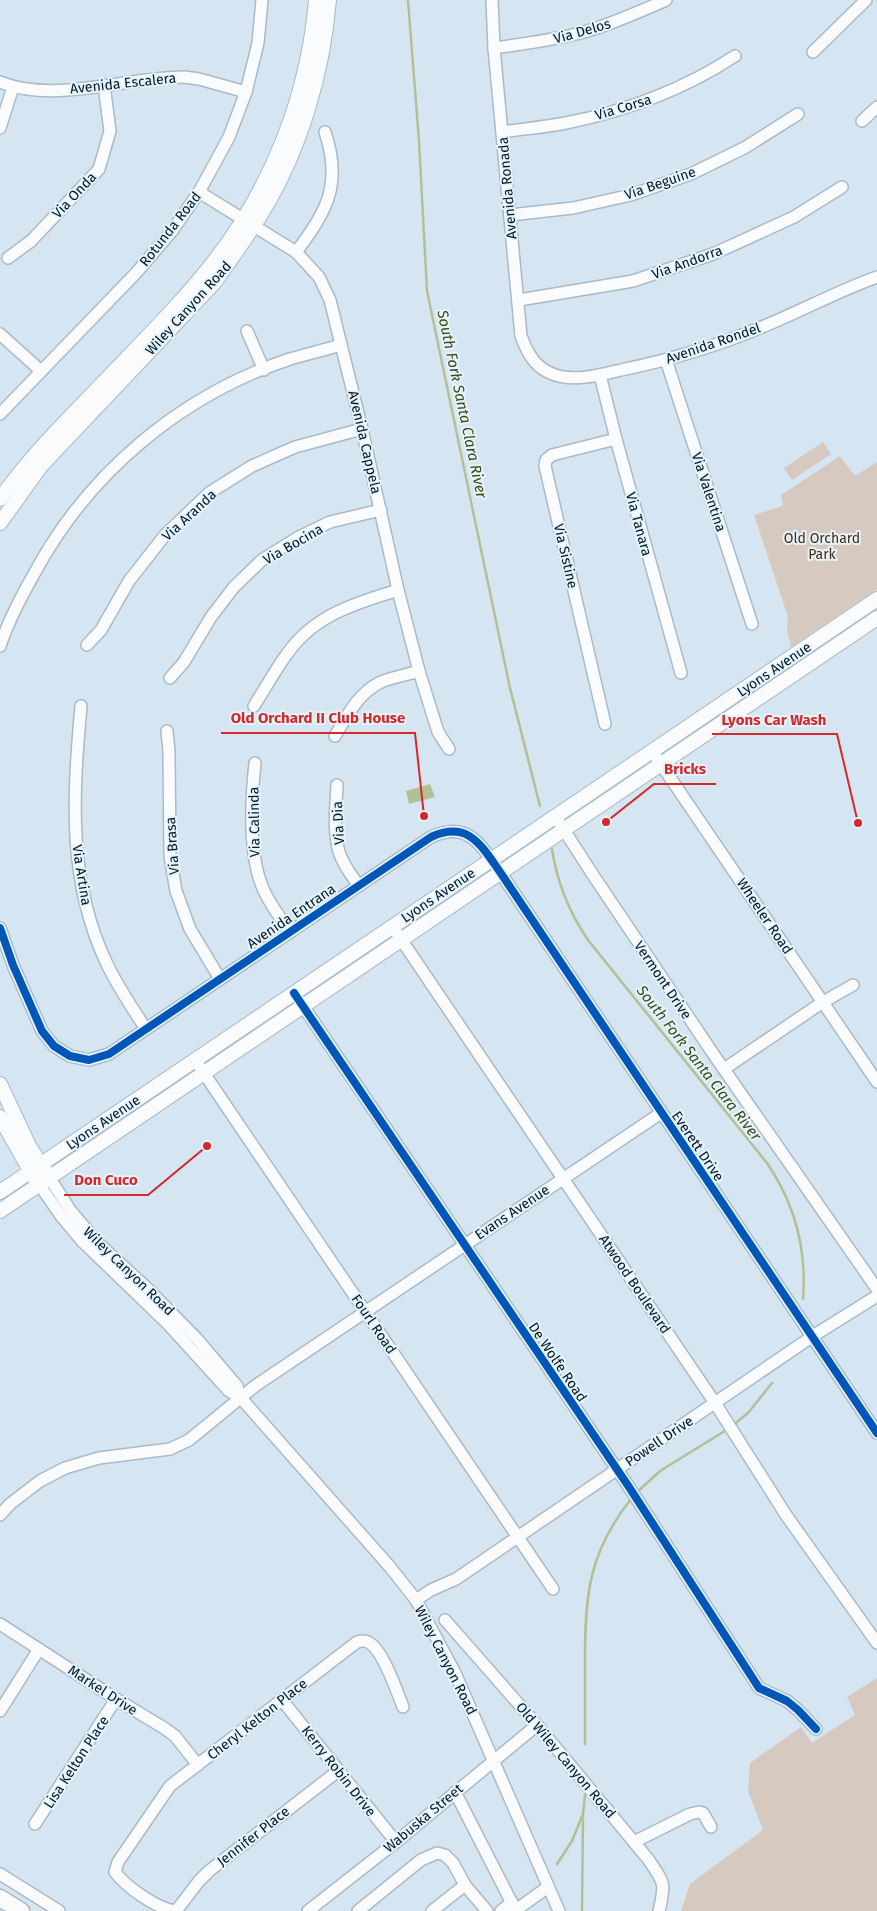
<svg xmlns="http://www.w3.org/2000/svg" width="877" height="1911" font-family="'Fira Sans',sans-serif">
  <rect width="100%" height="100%" fill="#d5e6f2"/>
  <g fill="#d6c9c0">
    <polygon points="823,442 831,454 792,480 784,468"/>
    <polygon points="840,456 855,476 877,462 877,589 791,647 787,630 788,617 754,515 783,506 781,495"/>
    <polygon points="877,1678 877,1911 681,1911 690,1884 763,1830 748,1791 750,1763 801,1727 812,1743 855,1715 847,1697"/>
  </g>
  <polygon fill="#b3c095" points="430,784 435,797 409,804 406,791"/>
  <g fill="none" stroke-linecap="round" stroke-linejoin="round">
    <g stroke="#b3c095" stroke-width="2.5">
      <polyline points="408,0 419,141 427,291 510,688 540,806"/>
      <path d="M552 849C557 883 569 912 588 940L767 1163C795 1204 807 1249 803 1299"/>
      <polyline points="732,1426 748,1413 772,1383"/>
      <polyline points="636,1493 660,1471 728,1429"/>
      <path d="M585 1744C585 1716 585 1688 585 1660 585 1594 589 1552 631 1499"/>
      <polyline points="557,1864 572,1841 582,1816"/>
      <polyline points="582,1911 583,1814 585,1795"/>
    </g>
    <defs>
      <g id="minor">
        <path d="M492 0 494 48 521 336C527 352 534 366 550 373 572 383 600 375 621 370 669 360 717 346 762 327 801 311 838 291 877 277"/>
        <path d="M494 48C524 44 554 40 584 32 612 24 639 12 666 0"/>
        <polyline points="813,52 866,0"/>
        <path d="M0 82C55 104 126 77 184 77L199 79 246 92"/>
        <polyline points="862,121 877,107"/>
        <polyline points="0,128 13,87"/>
        <path d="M502 132C523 129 545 127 566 123 626 111 683 90 735 56"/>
        <polyline points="199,192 296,252 319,277 330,300 362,429 398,590 419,671 438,732 449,749"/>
        <polyline points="510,215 573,208 631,195 691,174 746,147 798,114"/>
        <path d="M296 252C328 211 342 183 325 132"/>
        <polyline points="8,258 31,241 99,169 110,131 104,85"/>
        <polyline points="519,300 633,281 713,254 794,217 842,187"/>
        <polyline points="247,331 264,370"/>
        <polyline points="0,334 41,371"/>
        <polyline points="666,360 752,624"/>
        <polyline points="600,375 616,439 681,673"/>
        <polyline points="0,414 136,273 172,231 199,192 229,137 246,92 258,43 262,0"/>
        <polyline points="87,645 101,630 129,581 165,535 209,493 252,466 295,447 362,429"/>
        <path d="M0 646C8 621 21 597 34 574 88 473 181 395 290 359 307 354 324 350 341 345"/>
        <polyline points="170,678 184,662 211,617 234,587 262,560 299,537 330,522 381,510"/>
        <path d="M81 706C73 795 67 881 107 964 118 987 132 1008 146 1029"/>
        <path d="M254 706C265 689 275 670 287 654 314 615 356 603 398 590"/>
        <polyline points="605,724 545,466 546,460 552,455 616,439"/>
        <polyline points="167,731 169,751 170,856 176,891 190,929 220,979"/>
        <path d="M335 736C347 716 358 693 381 682 392 677 407 675 419 671"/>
        <polyline points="652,751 877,1082"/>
        <path d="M255 763C251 800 248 851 262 886 268 902 280 917 290 932"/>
        <path d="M337 785C336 807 333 830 339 852 343 865 352 876 359 886"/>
        <polyline points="555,816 593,875 714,1055 877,1289"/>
        <polyline points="392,926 715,1403 786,1515 877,1643"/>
        <path d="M0 928 13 965 42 1031 54 1046 70 1056 89 1060 109 1054 431 837C468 820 481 845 500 872L877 1433"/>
        <polyline points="299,1000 629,1487 759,1688 787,1701 798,1710 816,1729"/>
        <polyline points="195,1060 553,1589"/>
        <polyline points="724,1069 823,1002 853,985"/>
        <polyline points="49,1177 70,1210 98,1243 149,1290 197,1339 237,1386 240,1397"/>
        <polyline points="39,1184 61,1216 82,1241 168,1324 229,1391 240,1397 390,1567 416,1600 455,1673 559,1911"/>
        <polyline points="0,1515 10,1504 40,1481 65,1468 99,1458 170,1449 189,1440 255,1386 661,1113"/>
        <polyline points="416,1600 431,1590 456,1579 813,1336 877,1296"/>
        <path d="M445 1620 537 1725 648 1859C664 1883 666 1882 659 1911"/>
        <polyline points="0,1624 116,1699 164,1728 175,1736 198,1765"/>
        <polyline points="282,1700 396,1842"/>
        <polyline points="0,1711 39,1649"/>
        <polyline points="455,1792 516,1911"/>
        <polyline points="35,1824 116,1699"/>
        <polyline points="634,1842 690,1814 699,1812 703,1813 711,1827"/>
        <polyline points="0,1874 59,1911"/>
        <polyline points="516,1910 548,1887"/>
        <path d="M174 1911C156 1908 125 1886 115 1872L118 1862 170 1786 357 1642C361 1641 364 1640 368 1642 383 1649 397 1692 403 1707"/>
        <polyline points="176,1911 199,1881 209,1871 338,1771"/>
        <polyline points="308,1911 396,1842 537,1725"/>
        <polyline points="358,1911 421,1860 437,1853 445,1855 453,1863 465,1885 487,1911"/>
        <polyline points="432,1911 465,1885"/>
        <polyline points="501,1911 512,1902"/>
      </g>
      <g id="major">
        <path d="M0 499C29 458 65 422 100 386 138 346 178 307 212 264 272 188 308 95 316 0"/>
        <path d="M0 523 41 466 214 283C231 259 248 236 263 211 301 148 323 72 329 0"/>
        <polyline points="0,1084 30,1148 46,1172"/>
        <polyline points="0,1117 35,1179"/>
        <polyline points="0,1192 877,599"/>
        <polyline points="0,1211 877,618"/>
      </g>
      <polyline id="highway" points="0,1898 21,1911"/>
    </defs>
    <use href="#minor" stroke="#abbac4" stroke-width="14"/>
    <use href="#major" stroke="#abbac4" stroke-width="16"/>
    <use href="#highway" stroke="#abbac4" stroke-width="19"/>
    <use href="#minor" stroke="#f9fbfd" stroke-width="11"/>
    <use href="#major" stroke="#f9fbfd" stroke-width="14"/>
    <use href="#highway" stroke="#f9fbfd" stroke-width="16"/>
    <defs>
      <g id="cycleway">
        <path d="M0 928 13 965 42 1031 54 1046 70 1056 89 1060 109 1054 431 837C468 820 481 845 500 872L877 1433"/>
        <polyline points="294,993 629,1487 759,1688 787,1701 798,1710 816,1729"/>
      </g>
    </defs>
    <use href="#cycleway" stroke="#e4f4fe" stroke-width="11"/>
    <use href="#cycleway" stroke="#0057b8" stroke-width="8"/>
  </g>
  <g text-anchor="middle" stroke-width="4" stroke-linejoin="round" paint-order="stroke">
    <g font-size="14" fill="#07161f" stroke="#e4f4fe">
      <text transform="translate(582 31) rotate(-16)" y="5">Via Delos</text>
      <text transform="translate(123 83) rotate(-6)" y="5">Avenida Escalera</text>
      <text transform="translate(623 107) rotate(-17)" y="5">Via Corsa</text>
      <text transform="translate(660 183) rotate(-19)" y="5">Via Beguine</text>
      <text transform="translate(507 188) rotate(-95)" y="5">Avenida Ronada</text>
      <text transform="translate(74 195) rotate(-47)" y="5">Via Onda</text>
      <text transform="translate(170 229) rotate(-52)" y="5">Rotunda Road</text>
      <text transform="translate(687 262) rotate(-20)" y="5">Via Andorra</text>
      <text transform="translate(188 308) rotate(-48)" y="5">Wiley Canyon Road</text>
      <text transform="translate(713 343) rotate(-19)" y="5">Avenida Rondel</text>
      <text transform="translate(365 442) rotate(77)" y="5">Avenida Cappela</text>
      <text transform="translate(709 492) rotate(72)" y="5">Via Valentina</text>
      <text transform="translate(189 515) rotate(-43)" y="5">Via Aranda</text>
      <text transform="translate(639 524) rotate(75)" y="5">Via Tanara</text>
      <text transform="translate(293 544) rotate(-30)" y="5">Via Bocina</text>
      <text transform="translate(566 556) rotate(77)" y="5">Via Sistine</text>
      <text transform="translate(774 669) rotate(-34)" y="5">Lyons Avenue</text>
      <text transform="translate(254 822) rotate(-91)" y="5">Via Calinda</text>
      <text transform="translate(338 823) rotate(-93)" y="5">Via Dia</text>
      <text transform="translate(172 846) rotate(-94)" y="5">Via Brasa</text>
      <text transform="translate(82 875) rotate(81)" y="5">Via Artina</text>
      <text transform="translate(438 895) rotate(-34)" y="5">Lyons Avenue</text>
      <text transform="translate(291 916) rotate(-34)" y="5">Avenida Entrana</text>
      <text transform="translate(765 916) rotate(56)" y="5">Wheeler Road</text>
      <text transform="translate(663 980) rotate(56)" y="5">Vermont Drive</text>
      <text transform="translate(103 1122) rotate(-34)" y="5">Lyons Avenue</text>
      <text transform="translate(698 1146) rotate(56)" y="5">Everett Drive</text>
      <text transform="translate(512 1212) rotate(-34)" y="5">Evans Avenue</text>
      <text transform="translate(129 1271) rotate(44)" y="5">Wiley Canyon Road</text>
      <text transform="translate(635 1284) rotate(56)" y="5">Atwood Boulevard</text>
      <text transform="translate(374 1324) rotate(56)" y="5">Fourl Road</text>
      <text transform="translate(558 1362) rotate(56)" y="5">De Wolfe Road</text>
      <text transform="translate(659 1441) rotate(-34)" y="5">Powell Drive</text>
      <text transform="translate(446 1660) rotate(63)" y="5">Wiley Canyon Road</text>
      <text transform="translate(103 1690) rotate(33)" y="5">Markel Drive</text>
      <text transform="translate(257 1719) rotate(-38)" y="5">Cheryl Kelton Place</text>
      <text transform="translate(566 1760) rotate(50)" y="5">Old Wiley Canyon Road</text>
      <text transform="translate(76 1762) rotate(-57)" y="5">Lisa Kelton Place</text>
      <text transform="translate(339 1771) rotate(52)" y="5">Kerry Robin Drive</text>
      <text transform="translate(423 1818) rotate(-40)" y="5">Wabuska Street</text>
      <text transform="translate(253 1836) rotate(-38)" y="5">Jennifer Place</text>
    </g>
    <g font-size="14" fill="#4e2805" stroke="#e4f4fe">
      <text x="822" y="543">Old Orchard<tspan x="822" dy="16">Park</tspan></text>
    </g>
    <g font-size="15" font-style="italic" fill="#404714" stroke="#e4f4fe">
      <text transform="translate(462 404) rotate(78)" y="5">South Fork Santa Clara River</text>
      <text transform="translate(699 1063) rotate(52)" y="5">South Fork Santa Clara River</text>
    </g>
  </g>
  <path fill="none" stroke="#d62828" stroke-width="2" d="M424 816L415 733H221M858 823L837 734H712M606 822L654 784H716M207 1146L148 1195H64"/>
  <g fill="#d62828" stroke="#e4f4fe" stroke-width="2">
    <circle cx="424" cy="816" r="5"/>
    <circle cx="858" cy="823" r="5"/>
    <circle cx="606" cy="822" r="5"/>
    <circle cx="207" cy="1146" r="5"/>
  </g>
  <g font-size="15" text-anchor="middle" font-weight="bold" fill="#d62828" stroke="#e4f4fe" stroke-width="4" stroke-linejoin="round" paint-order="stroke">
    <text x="318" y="723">Old Orchard II Club House</text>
    <text x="774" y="725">Lyons Car Wash</text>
    <text x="685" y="774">Bricks</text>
    <text x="106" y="1185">Don Cuco</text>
  </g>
</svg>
